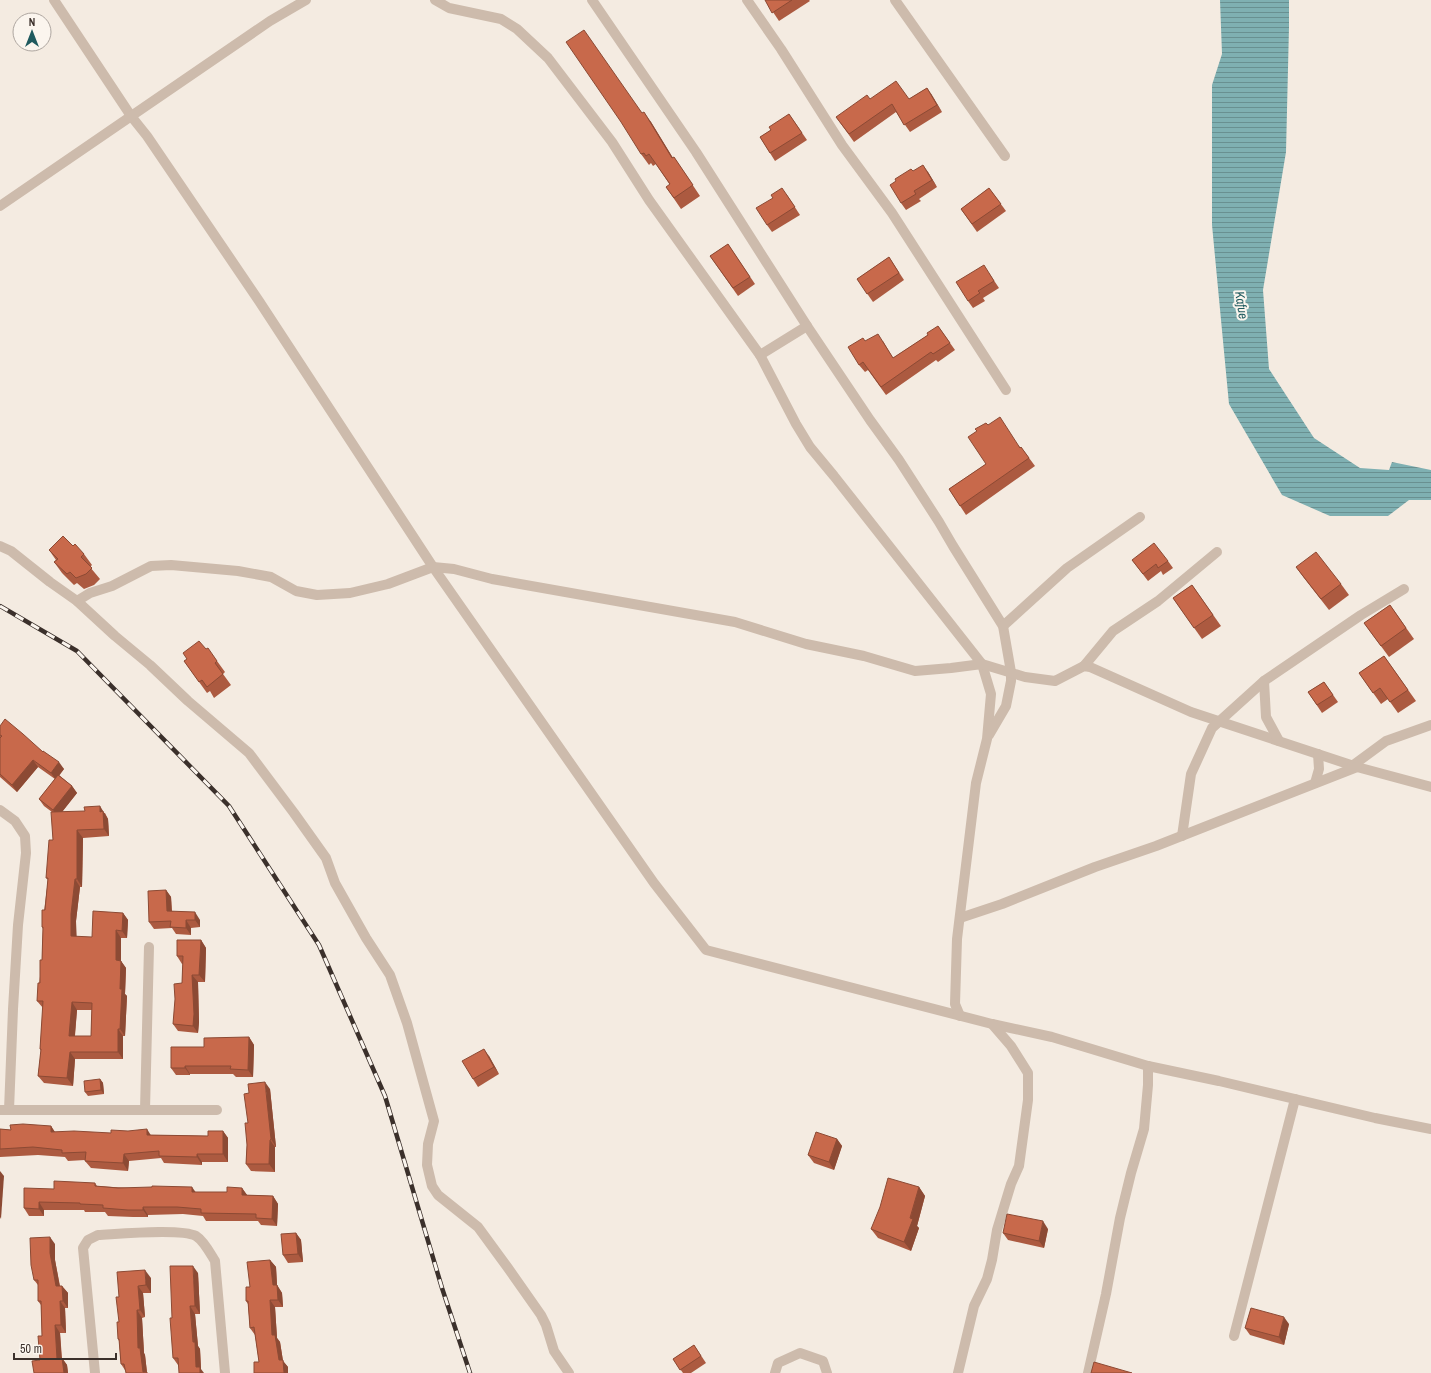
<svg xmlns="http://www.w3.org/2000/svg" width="1431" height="1373" font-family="'Archivo Narrow',sans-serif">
  <defs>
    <pattern id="water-rules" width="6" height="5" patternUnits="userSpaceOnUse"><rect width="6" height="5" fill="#7fb0b2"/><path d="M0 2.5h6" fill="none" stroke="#699091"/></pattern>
  </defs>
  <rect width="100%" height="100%" fill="#f4ebe1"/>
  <polygon fill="url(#water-rules)" points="1220,0 1289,0 1289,27 1286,152 1263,290 1269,369 1314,438 1360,468 1389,470 1392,462 1431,470 1431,500 1409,500 1388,516 1330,516 1282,495 1229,404 1212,225 1212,85 1222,54"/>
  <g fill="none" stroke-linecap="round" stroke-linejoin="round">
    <g stroke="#cdbbac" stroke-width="10">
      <polyline points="54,0 131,116 147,136 259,301 433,567 654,883 706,950 992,1024 1052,1037 1148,1066 1219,1081 1375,1118 1431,1129"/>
      <polyline points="435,0 449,8 501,19 517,29 548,58 612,142 649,200 760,355 796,424 810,447 834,476 982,664 991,694 987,739 976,783 957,939 955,1004 960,1016"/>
      <polyline points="592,0 696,152 807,326 870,420 899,460 939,522 953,546 1003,626 1011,672 1011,681 1006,706 989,735"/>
      <polyline points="747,0 781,49 842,145 892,213 1006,390"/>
      <polyline points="895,0 1005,156"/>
      <polyline points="0,206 270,21 306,0"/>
      <polyline points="760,355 807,326"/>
      <polyline points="0,546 11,551 50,582 77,601 115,636 150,665 188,701 249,753 294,813 326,858 335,883 366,938 390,975 407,1023 434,1121 428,1144 427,1165 432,1186 438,1195 478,1227 508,1268 541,1315 546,1325 554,1351 569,1373"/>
      <polyline points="77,601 90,593 112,586 151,566 171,565 238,571 271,577 296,591 317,595 350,593 388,584 433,567 454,569 492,579 735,622 806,644 864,656 915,671 951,668 982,664 1025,677 1055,681 1084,666 1090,667 1191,712 1357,767 1431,787"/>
      <polyline points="1003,626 1067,568 1140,517"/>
      <polyline points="1084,666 1113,631 1158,601 1217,552"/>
      <polyline points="1264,681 1266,717 1279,741"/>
      <polyline points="1352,766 1386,741 1431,725"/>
      <polyline points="1315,783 1319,769 1318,754"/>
      <polyline points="0,810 15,821 25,836 26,853 18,925 13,1009 9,1110"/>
      <polyline points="1182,836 1191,774 1212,728 1264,681 1361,615 1404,589"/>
      <polyline points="960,918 1002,904 1095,867 1156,846 1357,767"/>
      <polyline points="0,1110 217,1110"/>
      <polyline points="145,1110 149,947"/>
      <polyline points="1234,1336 1295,1099"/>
      <path d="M95 1373 83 1248 88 1240 98 1235C118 1234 181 1228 196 1236 204 1241 210 1253 215 1261L225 1373"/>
      <polyline points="775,1373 778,1363 800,1353 823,1361 827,1373"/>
      <polyline points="958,1373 974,1306 987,1279 992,1260 997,1230 1011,1184 1019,1166 1028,1100 1028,1073 1011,1046 992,1024"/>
      <polyline points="1088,1373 1106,1294 1120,1218 1131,1173 1144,1129 1148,1085 1148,1066"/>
    </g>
    <defs>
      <polyline id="rail" points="0,606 77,651 229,806 319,945 385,1096 442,1288 470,1373"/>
    </defs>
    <use href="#rail" stroke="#3b302b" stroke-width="4.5"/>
    <use href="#rail" stroke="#fbf5ee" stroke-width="3" stroke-dasharray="9" stroke-linecap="butt"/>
  </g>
  <g fill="#ac5a40" fill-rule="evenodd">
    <polygon points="765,0 809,0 810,1 779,21"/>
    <polygon points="927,88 942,112 910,132 896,112 854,142 836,117 870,99 909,99"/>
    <polygon points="642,113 651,122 673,158 674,157 700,196 681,209 666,187 670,185 656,164 653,166 651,163 649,165 641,154"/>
    <polygon points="789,114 807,140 775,161 760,137 771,130"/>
    <polygon points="913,171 928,172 937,187 919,199 921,201 906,210 901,203"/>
    <polygon points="989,188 1006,211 977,232 961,209"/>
    <polygon points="787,195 800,215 772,232 767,225"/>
    <polygon points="728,244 755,284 738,296 710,256"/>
    <polygon points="889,257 904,280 873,302 857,279"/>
    <polygon points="989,273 999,288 983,298 985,301 973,308 968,301"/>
    <polygon points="938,326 955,350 938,362 936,360 886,395 868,370 865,372 859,365 865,341 883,341 893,358 928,335"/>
    <polygon points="988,425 1020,447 1021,447 1035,466 966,515 949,489 986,464"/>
    <polygon points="73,546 84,554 92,565 90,567 100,579 94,585 84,589 77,583 74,585 62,573 54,562 56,560 49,550"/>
    <polygon points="1132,560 1168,561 1173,568 1163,575 1161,571 1148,581"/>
    <polygon points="1296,567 1341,584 1349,595 1329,610 1304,578"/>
    <polygon points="1192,585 1221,626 1202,639 1173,598"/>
    <polygon points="1390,605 1414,639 1389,657 1364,623"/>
    <polygon points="206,649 217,661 225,672 223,674 231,685 214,698 210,691 207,693 184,661"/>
    <polygon points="1384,656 1416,701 1398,713 1388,699 1381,704 1359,673"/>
    <polygon points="1324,682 1338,702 1322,713 1308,692"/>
    <path d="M0 726 43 752 64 769 59 775 72 786 77 793 62 812 105 813 108 819 109 836 83 838 82 887H80L76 921V937H92L123 913 128 920 127 938H121V961L126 968 125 994 127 996 125 1036H123V1059H75L73 1086 44 1083 38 1076 41 1051 40 1049 43 1008 37 1001 42 960 43 929 42 927 48 880 46 878 53 840 52 812 44 806 39 799 55 779 38 767 17 792 0 777ZM77 1010H92L91 1036H75Z"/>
    <polygon points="166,890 171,897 172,911 200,920 200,927 191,928 191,935 176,934 172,928 154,929 149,922"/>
    <polygon points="201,940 206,948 205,982 198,982 199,1022 198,1033 178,1031 173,1024 182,983 183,964 182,964 177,956"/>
    <polygon points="249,1037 254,1045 253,1077 236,1077 233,1074 190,1074 190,1075 176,1075 171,1068 204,1047"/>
    <polygon points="489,1056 499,1074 478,1087 473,1079"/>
    <polygon points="100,1079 103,1083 104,1094 88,1096 85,1092"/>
    <polygon points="270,1089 276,1147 275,1147 275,1172 251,1171 246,1164 248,1123"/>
    <polygon points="51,1126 55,1132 151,1135 208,1136 223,1131 228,1138 228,1162 202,1162 202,1165 164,1163 161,1158 129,1161 128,1171 91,1168 85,1161 85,1160 68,1161 65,1157 38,1155 0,1157 0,1129 11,1130"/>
    <polygon points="837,1139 842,1146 834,1170 814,1163 808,1155"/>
    <polygon points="95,1183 97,1186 195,1192 227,1192 242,1188 247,1195 273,1196 278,1204 277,1226 261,1225 258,1221 206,1221 203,1216 183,1214 148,1215 148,1217 133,1217 108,1216 105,1212 85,1212 84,1210 44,1210 44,1216 29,1216 24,1208 54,1189"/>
    <polygon points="919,1187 925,1196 917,1226 919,1228 911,1251 878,1238 871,1229"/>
    <polygon points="1048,1229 1044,1248 1008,1240 1003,1233"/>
    <polygon points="296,1233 301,1240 303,1262 288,1263 283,1255"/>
    <polygon points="55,1244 55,1260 60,1286 62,1286 68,1293 68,1308 65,1308 66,1333 60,1333 62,1358 67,1365 68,1373 34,1373 40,1360 42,1336 41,1305 38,1301 38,1285 34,1280"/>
    <polygon points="270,1260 276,1267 277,1285 282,1293 283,1307 275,1307 277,1338 280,1342 283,1361 288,1367 259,1362 255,1335 250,1328 248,1304 246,1301 250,1287"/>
    <polygon points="198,1273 200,1314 195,1314 198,1346 200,1349 201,1369 178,1365 173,1358 172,1318"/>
    <polygon points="151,1278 151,1293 143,1293 145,1317 142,1318 144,1353 145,1355 147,1372 125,1370 121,1364 119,1341 118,1339 119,1322 119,1297"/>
    <polygon points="1289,1324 1284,1345 1250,1335 1245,1328"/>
    <polygon points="694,1345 706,1363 691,1373 683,1373 673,1359"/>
  </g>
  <g fill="#8c4a34">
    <polygon points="927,88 932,95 942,112 937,105"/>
    <polygon points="644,112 651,122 679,168 672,158"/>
    <polygon points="923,165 928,172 937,187 932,180"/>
    <polygon points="33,760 38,767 17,792 12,785"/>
    <polygon points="59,762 64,769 56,780 51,773"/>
    <polygon points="72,786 77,793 58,817 53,810"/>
    <polygon points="100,806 108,819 109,836 104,829 100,812"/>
    <polygon points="77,830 83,838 82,887 77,879"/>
    <polygon points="75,879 80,887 76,921 77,944 71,936 71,914"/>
    <polygon points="166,890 171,897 172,918 167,911"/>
    <polygon points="195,912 200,920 200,927 195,920"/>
    <polygon points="123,913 128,920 127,938 122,931"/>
    <polygon points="186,920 191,928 191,935 186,928"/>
    <polygon points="116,930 121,938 121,961 126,968 125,994 127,996 125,1036 120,1029 120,989 116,960"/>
    <polygon points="201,940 206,948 205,982 199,975"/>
    <polygon points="192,975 198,982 199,1022 198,1033 193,1026"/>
    <polygon points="72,1002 77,1010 74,1044 69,1036"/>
    <polygon points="118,1029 123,1036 123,1059 118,1052"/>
    <polygon points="249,1037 254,1045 253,1077 248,1070"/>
    <polygon points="484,1049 489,1056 499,1074 494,1067"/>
    <polygon points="70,1052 75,1059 73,1086 67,1078"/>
    <polygon points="185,1066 190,1074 190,1075 185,1068"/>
    <polygon points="100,1079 103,1083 104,1094 101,1090"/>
    <polygon points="265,1082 270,1089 276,1147 271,1139"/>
    <polygon points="51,1126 56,1134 51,1132"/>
    <polygon points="147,1129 152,1137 147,1135"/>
    <polygon points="223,1131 228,1138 228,1162 223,1154"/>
    <polygon points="837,1139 842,1146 834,1170 829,1162"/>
    <polygon points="270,1140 275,1147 275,1172 269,1164"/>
    <polygon points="124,1154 129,1161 128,1171 123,1163"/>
    <polygon points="197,1154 202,1162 202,1165 197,1157"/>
    <polygon points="0,1171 4,1176 1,1219 0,1217"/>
    <polygon points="192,1187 197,1194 192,1192"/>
    <polygon points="919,1187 925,1196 917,1226 919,1228 911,1251 904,1242"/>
    <polygon points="242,1188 247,1195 242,1195"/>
    <polygon points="273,1196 278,1204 277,1226 272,1219"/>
    <polygon points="39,1202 44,1210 44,1216 39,1209"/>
    <polygon points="143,1207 148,1215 148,1217 143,1210"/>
    <polygon points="1043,1221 1048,1229 1044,1248 1039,1241"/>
    <polygon points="296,1233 301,1240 303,1262 298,1254"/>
    <polygon points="50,1237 55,1244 55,1260 61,1293 56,1286 50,1253"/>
    <polygon points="270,1260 276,1267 277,1285 282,1293 283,1307 278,1300 273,1285"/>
    <polygon points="193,1266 198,1273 200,1314 195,1306"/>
    <polygon points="145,1270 151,1278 151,1293 146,1285"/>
    <polygon points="62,1286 68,1293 68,1308 63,1301"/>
    <polygon points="138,1286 143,1293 145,1317 140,1310"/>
    <polygon points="270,1300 275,1307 277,1338 280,1342 283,1361 288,1367 288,1373 284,1373 279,1360 272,1335"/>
    <polygon points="60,1301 65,1308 66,1333 61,1325"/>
    <polygon points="190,1306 195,1314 198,1346 200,1349 201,1369 204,1373 200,1373 196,1367"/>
    <polygon points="137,1310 142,1318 144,1353 145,1355 147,1373 143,1372 138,1348"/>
    <polygon points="1284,1317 1289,1324 1284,1345 1279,1337"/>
    <polygon points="55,1325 60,1333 62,1366 57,1359"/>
    <polygon points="62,1358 67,1365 68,1373 64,1373"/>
  </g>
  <g fill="#c8694b" stroke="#8c4a34" fill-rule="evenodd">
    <polygon points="765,0 792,0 772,13"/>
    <polygon points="584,30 642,113 644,112 672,158 674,157 693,185 674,198 666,187 670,184 649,154 646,156 644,153 641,154 621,122 566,42"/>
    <polygon points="896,81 909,99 927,88 937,105 904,125 892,104 849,134 836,117 867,95 870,99"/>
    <polygon points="789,114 802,133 770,153 760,137 771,130 769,127"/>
    <polygon points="923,165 932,180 914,191 916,194 901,203 890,185 896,181 895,179 911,169 913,171"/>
    <polygon points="782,188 795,207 767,225 756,208 773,198 771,195"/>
    <polygon points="989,188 1001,204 972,224 961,209"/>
    <polygon points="728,244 750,277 733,288 710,256"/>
    <polygon points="889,257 899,273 867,294 857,279"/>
    <polygon points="984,265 994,281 978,291 980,293 968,301 956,282"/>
    <polygon points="938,326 950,343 933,354 931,352 881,387 863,362 859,365 848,347 863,338 865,341 878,334 893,358 928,335 927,333"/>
    <polygon points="1000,417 1020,448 1021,447 1029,458 960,506 949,489 986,464 968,437 977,431 975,429 986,423 988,425"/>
    <polygon points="63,536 73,546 75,544 84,554 81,557 92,568 86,574 76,578 70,572 67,574 54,562 58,559 49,550"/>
    <polygon points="1154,543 1168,561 1158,568 1156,564 1143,574 1132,560"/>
    <polygon points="1316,552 1341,584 1321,599 1296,567"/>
    <polygon points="1192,585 1213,615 1194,628 1173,598"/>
    <polygon points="1390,605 1406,628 1381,646 1364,623"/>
    <polygon points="199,641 206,649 208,648 217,661 215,663 223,674 207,687 202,680 199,682 184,661 187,659 183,653"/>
    <polygon points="1384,656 1408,690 1390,702 1380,688 1373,693 1359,673"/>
    <polygon points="1324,682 1333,695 1317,705 1308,692"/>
    <polygon points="5,719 23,734 43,752 43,751 59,762 51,773 33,760 12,785 0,774 0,738 2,736 0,735 0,726"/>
    <polygon points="58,775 72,786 53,810 39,799"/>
    <path d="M100 806V812L103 811 104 829 77 830V879H75L71 914V936L92 937 93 911 123 913 122 931 116 930V960L121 961 120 989H122L120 1029H118V1052H70L67 1078 38 1076 41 1049H40L43 1001H37L38 983H40V960H42L43 927H42V910H45L48 878H46L49 840H53L51 812 85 811 84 807ZM72 1002 92 1003 91 1036H69Z"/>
    <polygon points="166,890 167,911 195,912 195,920 186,920 186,928 170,927 171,921 149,922 148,891"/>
    <polygon points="177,940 201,940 199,975 192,975 194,1014 193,1026 173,1024 175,999 174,984 182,983 183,956 177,956"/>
    <polygon points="249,1037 248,1070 230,1069 231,1066 185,1066 185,1068 171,1068 171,1047 204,1047 204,1038"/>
    <polygon points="484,1049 494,1067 473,1079 462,1061"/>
    <polygon points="100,1079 101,1090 85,1092 84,1081"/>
    <polygon points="265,1082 271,1139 270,1140 269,1164 246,1164 247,1145 245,1123 248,1123 244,1094 249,1093 248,1084"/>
    <polygon points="23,1124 51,1126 51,1132 74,1131 111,1133 111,1130 128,1131 147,1129 147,1135 208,1136 208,1131 223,1131 223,1154 197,1154 197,1157 159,1156 159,1151 124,1154 123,1163 85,1161 86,1152 62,1153 62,1150 33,1147 0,1149 0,1129 11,1130 10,1125"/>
    <polygon points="816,1132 837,1139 829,1162 808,1155"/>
    <polygon points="888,1178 919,1187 910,1218 913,1219 904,1242 871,1229 880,1207"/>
    <polygon points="54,1181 95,1183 95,1186 118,1188 152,1187 152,1186 192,1187 192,1192 227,1192 227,1187 242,1188 242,1195 273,1196 272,1219 256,1218 256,1214 201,1213 201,1209 177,1207 143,1207 143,1210 128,1210 103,1208 103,1205 80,1204 80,1203 39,1202 39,1209 24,1208 24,1188 54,1189"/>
    <polygon points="1007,1214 1043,1221 1039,1241 1003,1233"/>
    <polygon points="296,1233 298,1254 283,1255 281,1234"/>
    <polygon points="50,1237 50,1253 56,1286 62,1286 63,1301 60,1301 61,1325 55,1325 57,1359 62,1358 64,1373 34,1373 32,1361 40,1360 38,1336 42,1336 41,1301 38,1301 38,1280 34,1280 31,1265 30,1238"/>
    <polygon points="270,1260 273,1285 277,1285 278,1300 270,1300 272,1335 275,1335 279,1360 283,1360 284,1373 254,1373 254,1362 259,1362 254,1327 250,1328 248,1301 246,1301 246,1287 250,1287 247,1262"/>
    <polygon points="170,1266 193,1266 195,1306 190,1306 193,1342 195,1342 196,1367 200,1367 200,1373 179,1373 178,1358 173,1358 170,1318 172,1318"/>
    <polygon points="145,1270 146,1285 138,1286 140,1310 137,1310 138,1348 140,1348 143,1372 147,1372 147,1373 126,1373 124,1364 121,1364 119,1339 118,1339 117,1322 119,1322 116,1297 119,1297 117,1272"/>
    <polygon points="1251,1308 1284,1317 1279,1337 1245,1328"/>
    <polygon points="694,1345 701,1356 680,1370 673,1359"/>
    <polygon points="1094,1362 1132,1373 1091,1373"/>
  </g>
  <g text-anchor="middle" stroke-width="4" stroke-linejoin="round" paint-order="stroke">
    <g font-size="13" font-style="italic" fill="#1f5a5e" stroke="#fbf5ee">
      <text transform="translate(1242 305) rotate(81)" y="5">Kafue</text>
    </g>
  </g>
  <g transform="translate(32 32)"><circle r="19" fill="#fbf5ee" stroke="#aea6a0"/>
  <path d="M0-3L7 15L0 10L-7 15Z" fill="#1f5a5e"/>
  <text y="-6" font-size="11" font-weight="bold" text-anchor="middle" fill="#3b302b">N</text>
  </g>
  <path d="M14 1353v6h102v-6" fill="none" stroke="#3b302b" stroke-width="2"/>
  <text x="20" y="1353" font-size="12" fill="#3b302b" stroke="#fbf5ee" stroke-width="3" paint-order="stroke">50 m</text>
</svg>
